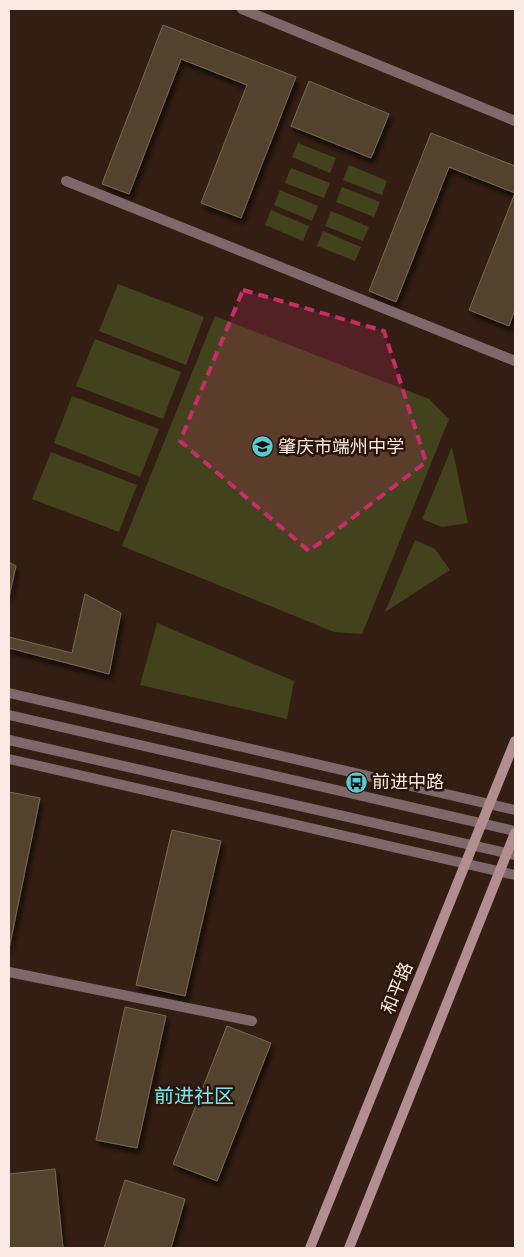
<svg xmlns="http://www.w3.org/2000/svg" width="524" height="1257" font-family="Figtree,'Noto Sans SC',sans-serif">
  <defs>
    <filter id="shadow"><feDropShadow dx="3" dy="5.5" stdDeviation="2.5" flood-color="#0009"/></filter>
  </defs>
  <rect width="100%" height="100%" fill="#341e13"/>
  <g fill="#42421d">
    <polygon points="298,143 336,158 330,173 292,157"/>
    <polygon points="349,165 387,181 382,195 343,180"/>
    <polygon points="291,168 330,183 324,198 285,183"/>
    <polygon points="342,187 380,202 374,217 336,202"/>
    <polygon points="280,190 318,206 312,221 274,205"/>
    <polygon points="271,210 309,226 303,241 265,225"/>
    <polygon points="331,211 369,227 363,241 325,226"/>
    <polygon points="323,231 361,247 355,261 317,246"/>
    <polygon points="118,284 204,317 186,365 99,331"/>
    <polygon points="215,316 429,399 449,419 362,634 334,632 122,546"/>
    <polygon points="95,339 181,372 163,419 76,386"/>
    <polygon points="72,396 159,429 140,477 54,443"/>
    <polygon points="452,447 468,523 442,527 422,519"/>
    <polygon points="51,452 137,485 119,532 32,499"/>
    <polygon points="415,540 435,549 450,570 385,612"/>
    <polygon points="157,623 294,681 287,719 140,685"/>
  </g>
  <g fill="#52432d" stroke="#786851" filter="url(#shadow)">
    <polygon points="163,25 296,77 241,218 201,203 247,85 181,59 129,194 102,184"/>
    <polygon points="309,81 389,114 371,158 291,126"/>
    <polygon points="431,133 515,166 515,309 509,326 469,310 515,193 449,167 396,302 369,291"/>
    <polygon points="9,562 16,566 9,597"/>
    <polygon points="85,594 121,613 109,674 9,648 9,637 72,653"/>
    <polygon points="9,792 40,798 9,949"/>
    <polygon points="172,830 221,841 185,996 136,985"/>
    <polygon points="125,1007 166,1016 137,1148 96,1140"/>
    <polygon points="227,1026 271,1043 217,1181 173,1164"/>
    <polygon points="55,1169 63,1248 9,1248 9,1174"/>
    <polygon points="125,1180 185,1199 171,1248 104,1248"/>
  </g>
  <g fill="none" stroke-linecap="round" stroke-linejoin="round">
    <g stroke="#7f6869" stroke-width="10">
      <polyline points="66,181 515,361"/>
      <polyline points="9,972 252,1021"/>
    </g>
    <g stroke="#7f6869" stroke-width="10">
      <polyline points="242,9 515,121"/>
      <polyline points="9,693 515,810"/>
      <polyline points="9,759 515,875"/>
    </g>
    <g stroke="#7f6869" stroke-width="10">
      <polyline points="9,715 515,831"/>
      <polyline points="9,740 515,855"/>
    </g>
    <g stroke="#b38e90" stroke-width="10">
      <polyline points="310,1248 515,741"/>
      <polyline points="349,1248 515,833"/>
    </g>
  </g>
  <path fill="#c82d69" fill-opacity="0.2" stroke="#c82d69" stroke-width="4" stroke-dasharray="10 6" stroke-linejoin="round" d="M243 290 384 331 426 462 309 551 180 441Z"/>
  <defs>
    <symbol id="school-disc" viewBox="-11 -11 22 22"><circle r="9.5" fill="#52ccd5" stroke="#2a150a"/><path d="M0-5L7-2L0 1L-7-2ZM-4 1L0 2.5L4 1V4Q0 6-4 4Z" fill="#111"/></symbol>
    <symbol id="bus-disc" viewBox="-11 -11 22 22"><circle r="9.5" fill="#52ccd5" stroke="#2a150a"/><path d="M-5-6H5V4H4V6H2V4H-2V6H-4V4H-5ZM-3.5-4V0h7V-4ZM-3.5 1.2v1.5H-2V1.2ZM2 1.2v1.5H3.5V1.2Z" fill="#111"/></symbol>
  </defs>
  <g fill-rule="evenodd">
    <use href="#school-disc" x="250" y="434" width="25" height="25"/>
    <use href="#bus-disc" x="344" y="770" width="25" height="25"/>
  </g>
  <g text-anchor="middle" stroke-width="5" stroke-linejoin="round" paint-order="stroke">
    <g font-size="18" fill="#faeae3" stroke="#2a150a" text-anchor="start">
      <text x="278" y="453">肇庆市端州中学</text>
      <text x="372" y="788">前进中路</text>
    </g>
    <g font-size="18" fill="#faeae3" stroke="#2a150a">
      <text transform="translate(397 988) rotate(-68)" y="6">和平路</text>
    </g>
    <g font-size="20" fill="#7ae6ef" stroke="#2a150a">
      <text x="194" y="1103">前进社区</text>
    </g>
  </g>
  <rect width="524" height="1257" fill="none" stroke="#faeae3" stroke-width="20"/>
</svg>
